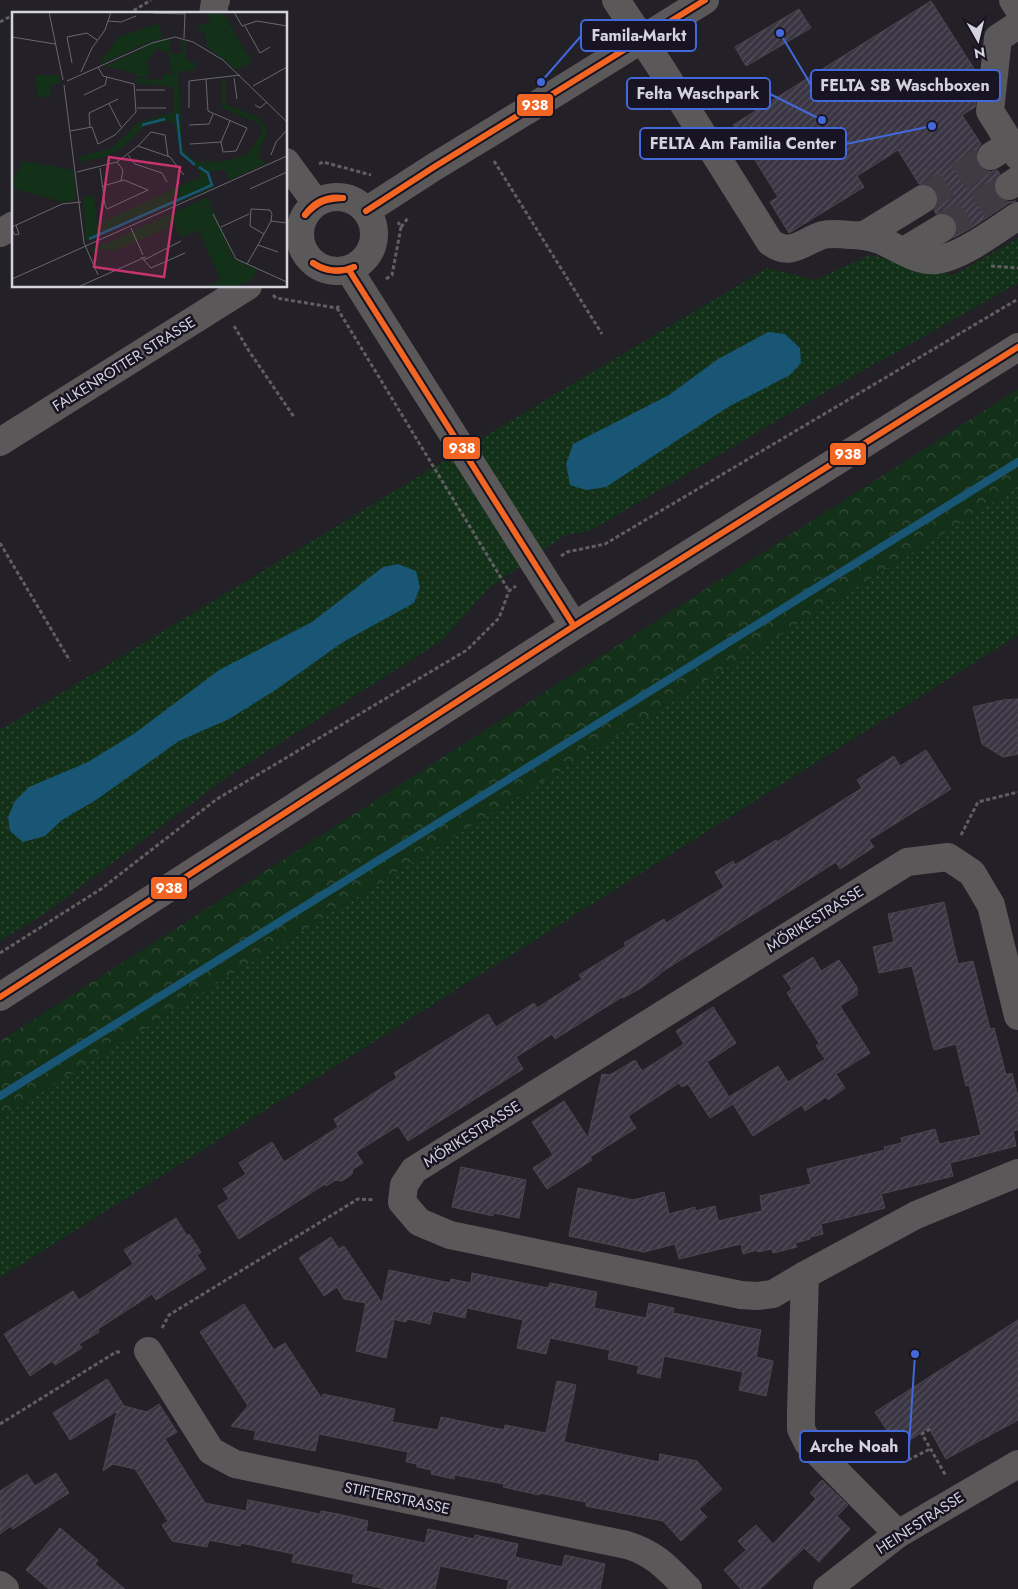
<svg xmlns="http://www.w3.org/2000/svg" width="1018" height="1589" font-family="Jost,sans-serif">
  <defs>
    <pattern id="grass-dots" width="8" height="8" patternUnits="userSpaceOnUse" patternTransform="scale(1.25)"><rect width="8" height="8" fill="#133019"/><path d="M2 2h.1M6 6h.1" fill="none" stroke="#344d3a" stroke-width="1.8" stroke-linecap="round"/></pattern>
    <pattern id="forest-crowns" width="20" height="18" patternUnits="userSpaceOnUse" patternTransform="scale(1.25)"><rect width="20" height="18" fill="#133019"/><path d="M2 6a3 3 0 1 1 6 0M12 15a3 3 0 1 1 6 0" fill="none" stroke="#344d3a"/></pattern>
    <pattern id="building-hatch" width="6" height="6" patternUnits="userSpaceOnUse" patternTransform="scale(1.25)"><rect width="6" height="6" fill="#3a3542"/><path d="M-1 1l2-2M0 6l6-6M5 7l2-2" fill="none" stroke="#56515d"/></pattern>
  </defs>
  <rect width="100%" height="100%" fill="#232028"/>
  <g fill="url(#grass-dots)">
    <polygon points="1018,238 1018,283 831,389 590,531 565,535 488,589 443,640 230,775 46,913 0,941 0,730 482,438 767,268 815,280 870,255 954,275"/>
    <polygon points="1018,487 1018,635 0,1278 0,1118"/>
  </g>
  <polygon fill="url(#forest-crowns)" points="1018,389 1018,487 0,1118 0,1041"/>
  <g fill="#195574">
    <polygon points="768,332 785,334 800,348 801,363 790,375 728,407 606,487 586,490 570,485 566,464 573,444 669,395 718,359"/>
    <polygon points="398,564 416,571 420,587 414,603 343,642 277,689 229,719 179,741 96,800 62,820 45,836 23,842 10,831 8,817 15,801 29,787 88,762 135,733 219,670 312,622 383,567"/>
  </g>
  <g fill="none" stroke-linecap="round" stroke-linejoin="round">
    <polyline stroke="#195574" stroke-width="8" points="0,1096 1018,462"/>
  </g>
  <g fill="url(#building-hatch)" stroke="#49474f">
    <polygon points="931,1 978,75 975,107 962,115 981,144 977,149 975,156 978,164 984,170 991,172 997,170 1000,174 995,180 993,187 996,195 1003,200 1010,202 1016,201 1009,203 971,228 953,238 956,235 958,228 955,220 949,214 942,212 936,214 934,210 937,206 939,199 936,191 930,185 923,183 919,184 898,150 857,176 864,187 789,233 770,202 778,197 733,125"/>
    <polygon points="799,9 811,28 746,66 735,47"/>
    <polygon points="1018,699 1018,754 1003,757 982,744 973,707 1003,700"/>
    <polygon points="926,750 951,789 869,840 874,847 840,869 836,862 660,973 660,974 641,988 623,998 622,997 555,1039 552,1034 516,1057 523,1069 408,1141 398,1126 356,1152 363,1163 353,1169 352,1174 342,1181 336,1180 326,1186 325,1184 239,1239 218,1206 229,1199 223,1189 246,1174 239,1163 272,1142 284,1162 338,1127 334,1119 397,1078 394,1073 488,1014 496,1027 534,1003 537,1008 582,979 579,975 626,946 624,943 664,919 666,923 724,887 715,872 733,861 735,865 776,840 777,842 862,788 857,780 894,756 900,766"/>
    <polygon points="944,902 958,964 973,961 990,1029 994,1028 1006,1075 1012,1073 1018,1097 1018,1130 1013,1131 1016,1146 950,1163 953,1176 881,1194 885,1208 821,1224 823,1234 810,1237 810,1239 795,1243 797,1247 773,1253 772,1249 758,1252 757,1250 743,1254 741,1244 679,1259 675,1244 644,1252 569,1236 578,1188 633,1200 664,1192 669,1214 695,1207 695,1211 715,1206 718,1221 762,1211 760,1196 811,1184 807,1169 885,1150 884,1147 902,1143 901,1138 935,1129 939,1144 981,1135 969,1085 966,1086 956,1044 934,1050 912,966 879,973 873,947 894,942 888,914"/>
    <polygon points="813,957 821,971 839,960 857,987 857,995 840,1006 870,1053 836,1074 845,1088 828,1100 826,1097 805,1111 802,1105 753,1136 733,1104 710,1118 688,1084 682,1087 679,1083 628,1116 636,1128 590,1157 592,1160 547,1189 533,1168 553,1155 532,1122 564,1101 588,1138 602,1074 610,1075 635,1060 642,1071 684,1044 676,1031 713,1007 736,1043 707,1062 729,1097 778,1066 788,1082 825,1059 816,1046 819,1043 787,993 792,989 783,976"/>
    <polygon points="461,1167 526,1180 519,1218 494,1213 493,1216 452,1207"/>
    <polygon points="176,1218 187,1236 189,1234 201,1252 197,1255 206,1269 156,1300 152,1294 98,1329 99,1332 79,1344 82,1348 55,1365 52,1361 30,1376 4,1334 73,1291 79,1300 133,1264 124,1250"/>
    <polygon points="331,1237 339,1249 344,1246 382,1303 389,1270 450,1283 451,1279 471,1283 472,1273 548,1288 550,1283 597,1292 594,1308 646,1318 649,1303 674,1308 673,1313 761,1330 756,1357 773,1361 766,1396 739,1390 743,1372 664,1356 660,1378 637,1373 639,1366 608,1359 610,1350 550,1338 546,1354 517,1348 523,1320 467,1308 465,1318 433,1311 430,1324 407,1319 406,1322 392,1319 394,1321 386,1358 356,1351 366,1303 344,1299 337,1287 324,1296 299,1258"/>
    <polygon points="244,1304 274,1350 285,1343 322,1399 323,1394 395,1409 392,1422 438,1430 441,1417 504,1430 505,1425 546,1433 557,1381 576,1385 564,1442 659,1462 660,1454 697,1461 722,1489 699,1509 707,1517 681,1541 663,1521 586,1506 586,1502 540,1493 539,1495 503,1487 504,1484 455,1475 454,1479 431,1474 432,1470 417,1467 417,1464 406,1462 408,1452 319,1434 315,1451 254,1439 256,1431 231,1426 248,1406 200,1332"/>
    <polygon points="1018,1320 1018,1420 946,1459 929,1428 898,1447 875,1412"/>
    <polygon points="107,1379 124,1406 147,1412 159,1404 177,1432 165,1439 205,1503 246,1511 248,1500 320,1514 321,1511 338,1514 368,1521 366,1531 425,1543 428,1529 474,1539 475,1535 518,1544 515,1557 562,1567 565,1555 605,1564 600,1589 507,1589 509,1580 440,1566 435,1589 387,1589 352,1582 354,1574 292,1562 294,1554 241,1543 240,1546 209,1540 207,1547 172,1541 162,1525 168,1521 135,1469 113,1464 103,1471 117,1411 70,1440 53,1413"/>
    <polygon points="56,1473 69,1493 13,1529 11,1526 0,1534 0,1491 27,1474 35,1486"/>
    <polygon points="822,1480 848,1505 837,1516 850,1529 819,1562 804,1548 760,1589 741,1589 724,1570 746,1550 738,1541 756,1525 773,1544 816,1499 810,1493"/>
    <polygon points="60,1528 98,1560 95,1564 125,1589 49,1589 26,1570"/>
  </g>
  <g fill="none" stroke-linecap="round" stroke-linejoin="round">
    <g stroke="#3e3b43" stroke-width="28" stroke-dasharray="28 14" stroke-linecap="butt">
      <polyline points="923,199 991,156"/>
      <polyline points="942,228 1009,186"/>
    </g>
    <g stroke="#615e61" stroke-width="3" stroke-dasharray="4 2.5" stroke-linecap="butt">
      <polyline points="128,14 151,0"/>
      <polyline points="0,22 13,15"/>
      <polyline points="494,161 602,334"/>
      <polyline points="319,164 323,162 371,175"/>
      <polyline points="401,227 408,218"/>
      <polyline points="991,266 1018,268"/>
      <polyline points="386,279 392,275 401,227 398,222"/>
      <polyline points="273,295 276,298 337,308 339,306"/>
      <polyline points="337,308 509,591"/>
      <polyline points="234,326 249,351 294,417"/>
      <polyline points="0,543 70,661"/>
      <polyline points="561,556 567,552 605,544 1018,299"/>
      <polyline points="961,835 978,802 1018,792"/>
      <polyline points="0,953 101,889 217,799 467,650 499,618 509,591 516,586"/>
      <polyline points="162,1328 169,1315 358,1199 375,1200"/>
      <polyline points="0,1424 116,1352 122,1352"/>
      <polyline points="930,1429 922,1434 946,1476"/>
      <polyline points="908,1460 930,1449"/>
    </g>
    <g stroke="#5b5859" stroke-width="28">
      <path d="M616 0 661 68 770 242C791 258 803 241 823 235 831 233 841 234 850 235 860 235 871 237 880 240 897 247 918 263 937 260 963 256 996 230 1018 216"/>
      <polyline points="1013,0 1018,8"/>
      <polyline points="213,14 215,1 216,0"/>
      <polyline points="1018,25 998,38 990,111 1018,156"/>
      <polyline points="991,156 1010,144"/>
      <polyline points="286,162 316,203"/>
      <polyline points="1009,186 1018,180"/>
      <circle cx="337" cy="234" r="37"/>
      <polyline points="366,211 434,167 549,97 705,0"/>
      <polyline points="0,233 14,225"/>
      <polyline points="863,236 923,199"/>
      <polyline points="904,251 942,228"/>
      <polyline points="349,270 574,626"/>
      <polyline points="0,442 248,286"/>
      <polyline points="1018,1016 991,905 972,873 948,857 907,862 414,1170 404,1185 402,1202 419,1222 450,1235 741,1295 757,1296 773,1294 805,1275 916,1215 1018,1173"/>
      <polyline points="805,1275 801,1411 801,1429 808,1443 898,1534"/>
      <path d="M148 1351 211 1451 235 1464 627 1545C656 1554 668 1569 688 1589"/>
      <polyline points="0,1585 5,1589"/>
      <polyline points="827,1589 898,1534 1018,1464"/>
    </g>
    <polyline stroke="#5e595b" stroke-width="28" points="0,997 574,626 1018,347"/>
    <defs>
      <g id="bus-1">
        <polyline points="366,211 434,167 705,0"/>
        <path d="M305 215C314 202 327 196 343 198"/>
        <path d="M305 215C318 201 325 199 343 198"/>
        <path d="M313 263C326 271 340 273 354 267"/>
        <path d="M313 263C325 272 341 273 354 267"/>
        <polyline points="349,270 574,626"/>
        <polyline points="0,997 574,626 1018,347"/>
      </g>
    </defs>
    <use href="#bus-1" stroke="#181423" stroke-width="10"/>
    <use href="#bus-1" stroke="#f26522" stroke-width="6"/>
  </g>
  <g text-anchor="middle" stroke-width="5" stroke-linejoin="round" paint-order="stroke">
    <g font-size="15" fill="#d4d2dc" stroke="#181423">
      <text transform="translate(124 364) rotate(-32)" y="5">FALKENROTTER STRASSE</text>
      <text transform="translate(815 919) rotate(-32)" y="5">MÖRIKESTRASSE</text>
      <text transform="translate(472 1134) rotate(-32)" y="5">MÖRIKESTRASSE</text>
      <text transform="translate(397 1498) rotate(12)" y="5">STIFTERSTRASSE</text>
      <text transform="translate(920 1523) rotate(-33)" y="5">HEINESTRASSE</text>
    </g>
  </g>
  <g transform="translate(12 12)">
    <rect width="275" height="275" fill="#232028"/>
    <path d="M217 10 232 37 224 40 209 11ZM137 15 139 30 87 53 106 25ZM169 27 174 29V48L184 51V58L166 60 170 132 174 141 185 150 215 149 218 159 234 153 246 143 253 152 217 168 213 158H204L197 161 199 172 74 227 71 185 82 184 85 212 188 165V159L169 143 163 113 159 109 133 113 112 134 96 144 67 150 66 145 100 136 127 110 162 100 161 75 124 71V66L150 68 152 61 160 63 165 59 163 42H169ZM128 38 125 62 93 54ZM196 185 198 191 181 199 183 214 167 222 163 213 102 239 89 237 79 241 81 237ZM202 199 221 246 246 258 240 268 225 275H194L209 268 186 218 191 215 192 203Z" fill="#133019"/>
    <path d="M147 12 150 25 139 30 137 15ZM151 27H159L158 38 159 42H163L165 59 161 64 156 41 145 37 134 50 138 63 124 65 128 37ZM23 63H47L48 72 38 73 39 85H26ZM210 67H214V92L245 105 256 117 246 143 234 153 218 159 215 149 235 143 251 119 244 110 209 95ZM200 170 203 175 75 229 74 227ZM180 195 186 206 192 203 191 215 169 226 167 222 183 214 176 197Z" fill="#133019"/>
    <path d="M11 149 62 158 64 188 50 190 0 176V169Z" fill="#133019"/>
    <path d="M211 0 217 10 209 11 211 16 224 40 232 37 240 50 225 58 195 35 193 22 187 18 186 13 197 12 196 2ZM198 192 201 199 185 206 182 199Z" fill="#133019"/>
    <path fill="none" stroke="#195574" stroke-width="2.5" d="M165 102 169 141 183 153M130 113 153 107M77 227 200 173 196 161 187 155"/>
    <path fill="none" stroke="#6a6770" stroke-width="1" d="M37 0 51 68M63 0H81M222 0 230 14 245 9 275 14M141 1 173 2M96 9 109 10 124 4M233 14 248 41 258 35M0 25 43 32M172 26 173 0M60 51 55 25 75 21 85 28M69 60 80 36 93 18 99 0M222 66 225 87M194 67 196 99 235 116 224 139 211 140 209 130M55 69 140 31 163 25 181 30 211 48 275 110M52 73 72 231 86 263M241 74 275 55M124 78H153M72 83 93 73 95 65M97 92 109 115M243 93 248 96 255 90M125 96H154M177 96V69L228 63M177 113 197 112 201 102M78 115 77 101 106 87M58 119 80 115 86 132 103 123 124 100 122 72 91 64 86 55M178 132 209 130 218 109M126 134 139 120 153 123 156 144M116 143 123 152 150 161 155 170M259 143 264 130 275 118M105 150 111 158 109 169M88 156 93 193 95 197 136 178 112 168 91 174M65 160 105 150 126 134 158 145 172 163M238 177 275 160M201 202 224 247 275 270M259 209 275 211M0 215 50 192 69 190M209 215 237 202M119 216 131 243M0 218 3 223 7 222 4 213M246 233 266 240M134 245 129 246 132 248 169 229M132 248 139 256 173 241M235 252 246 233 259 209 260 202 258 198 239 197 238 214 252 222M0 267 275 144M66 275 129 247"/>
    <path fill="#c5346e" fill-opacity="0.15" stroke="#c5346e" stroke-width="2.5" d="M97 145 168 155 152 265 82 255Z"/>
    <rect width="275" height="275" fill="none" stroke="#d4d2dc" stroke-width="2.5"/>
  </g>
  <path fill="none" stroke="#4268d9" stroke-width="2" d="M541 82L581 36M780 33L811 85M822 120L770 94M932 126L846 144M915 1354L909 1447"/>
  <g fill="#4268d9" stroke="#181423" stroke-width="2">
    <circle cx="541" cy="82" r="5"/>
    <circle cx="780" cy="33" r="5"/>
    <circle cx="822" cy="120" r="5"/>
    <circle cx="932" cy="126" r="5"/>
    <circle cx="915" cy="1354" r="5"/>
  </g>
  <g fill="#181423" stroke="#4268d9" stroke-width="2">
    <rect x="581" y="20" width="115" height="31" rx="5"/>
    <rect x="811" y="70" width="189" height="31" rx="5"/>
    <rect x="627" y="78" width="143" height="31" rx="5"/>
    <rect x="640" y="128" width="206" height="31" rx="5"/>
    <rect x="800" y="1431" width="109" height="31" rx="5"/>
  </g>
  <g font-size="16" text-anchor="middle" font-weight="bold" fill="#d4d2dc">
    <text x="639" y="41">Famila-Markt</text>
    <text x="905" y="91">FELTA SB Waschboxen</text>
    <text x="698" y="99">Felta Waschpark</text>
    <text x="743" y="149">FELTA Am Familia Center</text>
    <text x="854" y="1452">Arche Noah</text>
  </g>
  <g stroke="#181423" stroke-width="2">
    <rect x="516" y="93" width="38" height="24" rx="5" fill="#f26522"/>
    <rect x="442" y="436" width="39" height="24" rx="5" fill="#f26522"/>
    <rect x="829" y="442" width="38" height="24" rx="5" fill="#f26522"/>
    <rect x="150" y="876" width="38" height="24" rx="5" fill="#f26522"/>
  </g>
  <g font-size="14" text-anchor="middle" font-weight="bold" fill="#fff">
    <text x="535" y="110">938</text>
    <text x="462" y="453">938</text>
    <text x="848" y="459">938</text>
    <text x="169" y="893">938</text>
  </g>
  <g transform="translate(978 40) rotate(172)" stroke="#181423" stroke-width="4" paint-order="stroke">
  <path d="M0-4L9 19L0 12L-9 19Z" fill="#d4d2dc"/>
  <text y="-8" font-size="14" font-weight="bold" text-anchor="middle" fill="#d4d2dc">N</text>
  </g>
</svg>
